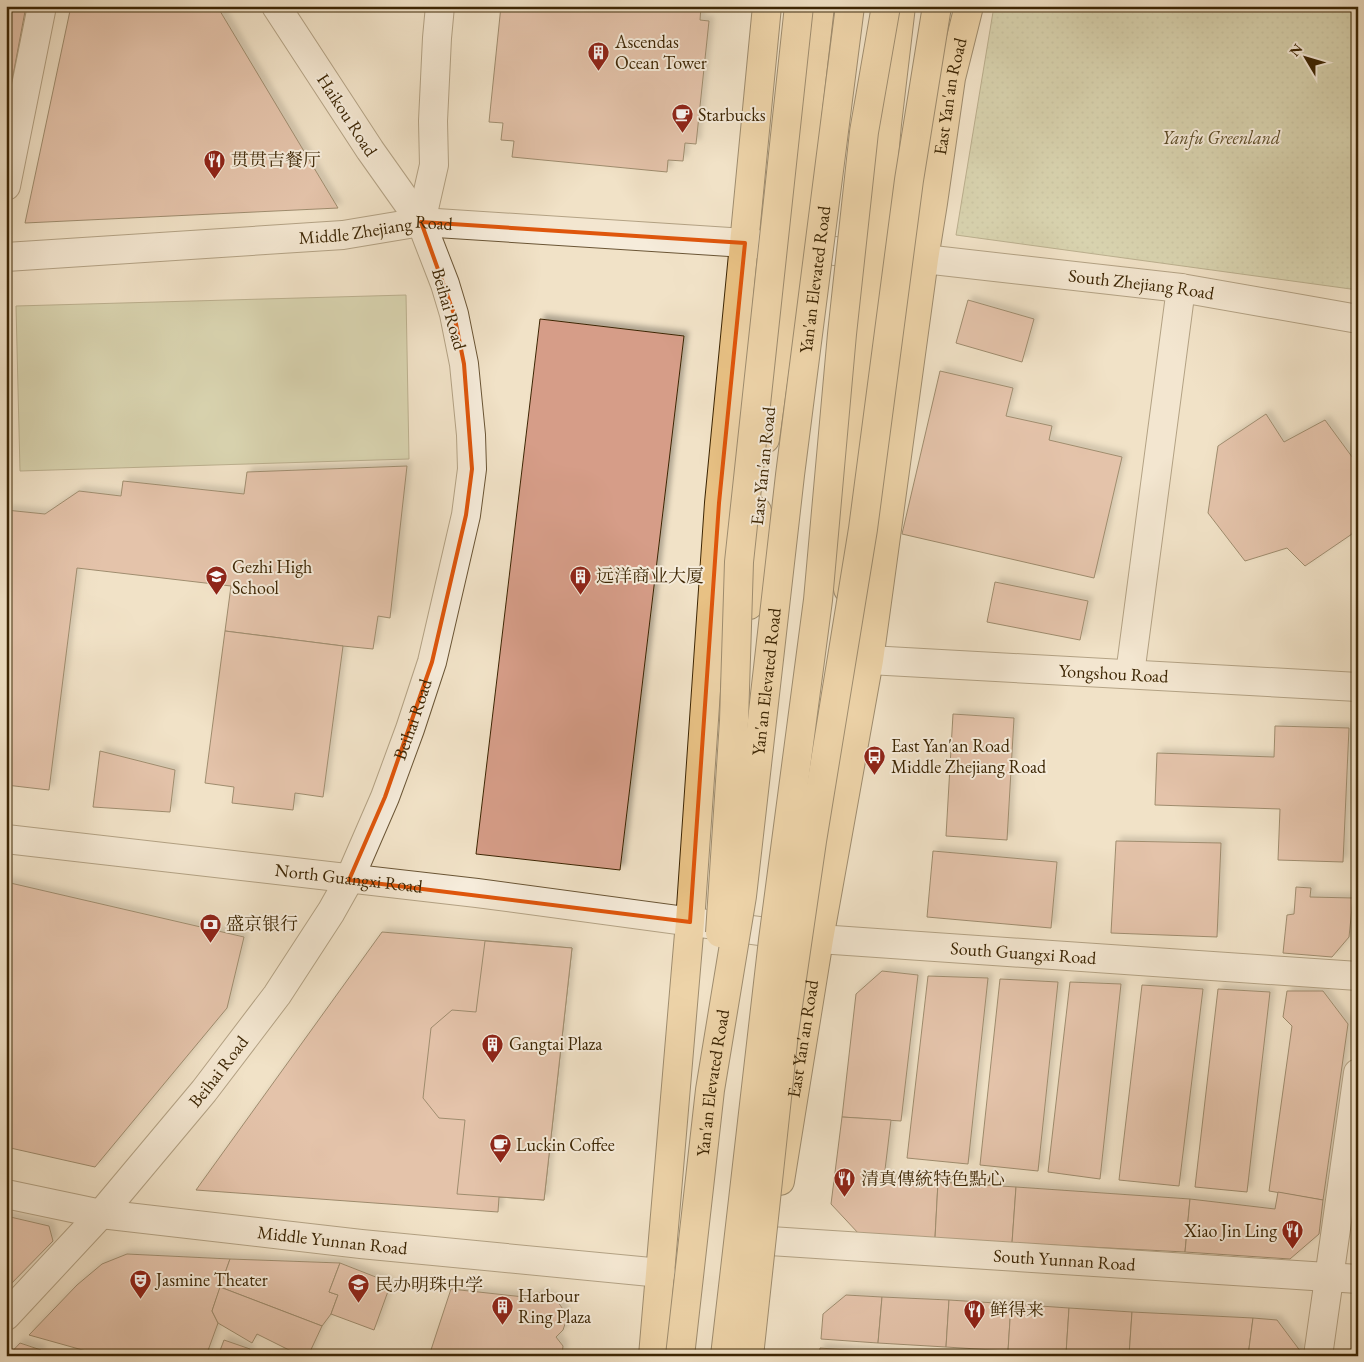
<svg xmlns="http://www.w3.org/2000/svg" width="1364" height="1362" font-family="'EB Garamond','Noto Serif SC',serif">
  <defs>
    <pattern id="park-dots" width="8" height="8" patternUnits="userSpaceOnUse" patternTransform="scale(1.25)"><rect width="8" height="8" fill="#bcc394"/><path d="M2 2h.1M6 6h.1" fill="none" stroke="#a2a77e" stroke-width="1.8" stroke-linecap="round"/></pattern>
    <filter id="shadow"><feDropShadow dx="4.5" dy="-4.5" stdDeviation="2.5" flood-color="#0004"/></filter>
  </defs>
  <rect width="100%" height="100%" fill="#f1e2c7"/>
  <filter id="stains"><feTurbulence type="fractalNoise" baseFrequency=".004" numOctaves="4"/><feColorMatrix values="0 0 0 0 .2 0 0 0 0 .09 0 0 0 0 .02 0 0 0 .5 -.17"/></filter>
  <radialGradient id="worn" r=".72"><stop offset=".6" stop-color="#630" stop-opacity="0"/><stop offset="1" stop-color="#630" stop-opacity=".3"/></radialGradient>
  <polygon fill="#bcc394" stroke="#7c744c" points="406,295 409,459 20,471 16,306"/>
  <polygon fill="url(#park-dots)" stroke="#7c744c" points="994,6 1358,6 1358,290 956,235"/>
  <g fill="#d69d88" stroke="#3d2604" filter="url(#shadow)">
    <polygon points="6,6 26,6 6,113"/>
    <polygon points="71,6 217,6 338,208 25,223"/>
    <polygon points="501,6 701,6 700,20 709,21 696,144 685,143 683,161 668,160 667,172 512,157 514,141 501,140 503,123 489,122"/>
    <polygon points="968,300 1034,319 1022,362 956,343"/>
    <polygon points="540,319 684,336 620,870 476,854"/>
    <polygon points="940,371 1013,388 1006,416 1052,426 1049,440 1122,457 1094,578 902,534"/>
    <polygon points="1266,414 1284,442 1325,420 1358,465 1358,503 1352,534 1305,566 1287,548 1245,561 1208,513 1218,446"/>
    <polygon points="407,466 390,618 378,616 373,649 343,646 225,631 231,586 77,568 49,790 6,785 6,510 45,514 79,491 121,496 123,481 244,494 247,472"/>
    <polygon points="995,582 1088,601 1080,640 987,622"/>
    <polygon points="225,631 343,646 323,797 295,793 293,810 232,803 234,787 205,783"/>
    <polygon points="953,714 1014,718 1007,840 946,836"/>
    <polygon points="1275,726 1349,728 1343,862 1278,860 1280,809 1155,805 1157,753 1274,757"/>
    <polygon points="100,751 175,770 170,812 93,807"/>
    <polygon points="1116,841 1221,843 1217,937 1111,933"/>
    <polygon points="933,851 1057,862 1051,928 927,917"/>
    <polygon points="6,882 244,937 227,1008 95,1167 6,1147"/>
    <polygon points="1296,887 1311,888 1310,897 1353,898 1349,937 1332,957 1283,953 1287,915 1294,914"/>
    <polygon points="382,932 572,948 544,1200 499,1197 498,1212 196,1190"/>
    <polygon points="485,941 572,948 544,1200 457,1194 465,1120 439,1118 423,1098 431,1028 452,1010 476,1012"/>
    <polygon points="882,971 918,975 901,1121 842,1117 856,994"/>
    <polygon points="928,976 988,978 968,1164 907,1158"/>
    <polygon points="1000,979 1058,982 1038,1171 980,1165"/>
    <polygon points="1070,982 1121,984 1100,1179 1048,1172"/>
    <polygon points="1142,985 1203,989 1179,1186 1119,1180"/>
    <polygon points="1218,989 1270,992 1247,1192 1195,1187"/>
    <polygon points="1287,991 1323,991 1348,1024 1323,1200 1269,1191 1292,1026 1283,1017"/>
    <polygon points="842,1117 891,1120 884,1178 938,1182 935,1238 859,1234 831,1204"/>
    <polygon points="938,1182 1016,1187 1012,1243 935,1238"/>
    <polygon points="1016,1187 1190,1199 1185,1252 1012,1243"/>
    <polygon points="1278,1192 1323,1200 1319,1234 1290,1259 1185,1252 1190,1199 1275,1209"/>
    <polygon points="6,1216 49,1226 53,1241 6,1289"/>
    <polygon points="127,1254 230,1259 212,1311 218,1323 206,1356 104,1356 29,1335 77,1285 102,1264"/>
    <polygon points="230,1259 340,1263 329,1292 338,1295 331,1314 322,1326 220,1287"/>
    <polygon points="340,1263 391,1283 374,1330 331,1314 338,1295 329,1292"/>
    <polygon points="220,1287 322,1326 308,1356 301,1356 257,1334 252,1343 218,1323 212,1311"/>
    <polygon points="451,1289 524,1297 527,1302 533,1296 540,1293 555,1298 565,1312 566,1321 563,1330 556,1337 563,1346 562,1356 429,1356"/>
    <polygon points="846,1295 882,1297 878,1343 821,1339 823,1314"/>
    <polygon points="882,1297 949,1300 946,1347 878,1343"/>
    <polygon points="949,1300 1011,1304 1008,1351 946,1347"/>
    <polygon points="1011,1304 1069,1308 1066,1354 1008,1351"/>
    <polygon points="1069,1308 1132,1312 1129,1356 1066,1354"/>
    <polygon points="1132,1312 1253,1318 1248,1356 1129,1356"/>
    <polygon points="1253,1318 1277,1320 1301,1352 1300,1356 1248,1356"/>
    <polygon points="224,1340 250,1349 248,1356 218,1356"/>
    <polygon points="20,1343 41,1350 39,1356 8,1356"/>
    <polygon points="820,1348 928,1356 819,1356"/>
  </g>
  <g fill="none" stroke-linecap="round" stroke-linejoin="round">
    <defs>
      <g id="minor">
        <polyline points="6,186 42,6"/>
        <polyline points="421,222 434,165 433,121 437,38 440,6"/>
        <path id="s1" d="M6 257 343 235 421 222 745 243 924 259 1181 288 1358 319"/>
        <path id="s2" d="M869 660 1358 687"/>
        <polyline points="1130,674 1181,288"/>
        <path id="s3" d="M6 839 477 893 819 939 1358 976"/>
        <path id="s4" d="M6 1194 101 1214 361 1244 661 1273"/>
        <path id="s5" d="M770 1241 1358 1279"/>
        <path id="s6" d="M6 1316 101 1214 204 1091 277 995 331 912 349 880 385 797 410 729 432 662 466 515 472 469 471 435 464 364 454 314 445 284 421 222 370 150 276 6"/>
        <polyline points="1318,1356 1358,1073"/>
      </g>
      <g id="major">
        <polyline points="765,439 792,247 820,6"/>
        <polyline points="848,589 845,551 849,481 875,255 887,124 901,6"/>
        <polyline points="749,605 757,511"/>
        <path id="s7" d="M780 1181 819 939 869 660 924 259 933 203 951 78 969 6"/>
        <polyline points="653,1356 690,922 719,503 767,6"/>
      </g>
    </defs>
    <use href="#minor" stroke="#6a5535" stroke-width="30"/>
    <use href="#major" stroke="#3d2604" stroke-width="30"/>
    <use href="#minor" stroke="#f6ecdb" stroke-width="28"/>
    <use href="#major" stroke="#e8c184" stroke-width="28"/>
    <defs>
      <g id="highway-bridge">
        <polyline points="720,933 734,721 739,562 799,6"/>
        <path id="s8" d="M680 1356 710 1090 742 896 790 475 850 6"/>
        <polyline points="725,1356 773,940 818,600 842,334 864,132 886,6"/>
        <polyline points="749,1356 784,1033 812,841 863,529 909,180 937,6"/>
      </g>
    </defs>
    <use href="#highway-bridge" stroke="#3d2604" stroke-width="30" stroke-linecap="butt"/>
    <use href="#highway-bridge" stroke="#e8c184" stroke-width="28"/>
  </g>
  <path d="M0 0H1364V1362H0ZM421 222 745 243 719 503 690 922 349 880 385 797 432 662 466 515 472 469 464 364 454 314Z" fill="#f1e2c7" fill-opacity=".55" fill-rule="evenodd"/>
  <path fill="none" stroke="#df560c" stroke-width="4" stroke-linejoin="round" d="M421 222 745 243 719 503 690 922 349 880 385 797 432 662 466 515 472 469 464 364 454 314Z"/>
  <defs>
    <symbol id="building-pin" viewBox="-11 -11 22 30"><path d="M0 17L-7.5 6A9.5 9.5 0 1 1 7.5 6Z" fill="#8f2418" stroke="#f6ecdb"/><path d="M-4-6H4V6H1V3H-1V6H-4ZM-2.5-4.3h1.7v1.8h-1.7ZM.8-4.3h1.7v1.8H.8ZM-2.5-1h1.7V.8h-1.7ZM.8-1h1.7V.8H.8Z" fill="#fff"/></symbol>
    <symbol id="cafe-pin" viewBox="-11 -11 22 30"><path d="M0 17L-7.5 6A9.5 9.5 0 1 1 7.5 6Z" fill="#8f2418" stroke="#f6ecdb"/><path d="M-5.5-4.5H6V0H3Q3 3.5 0 3.5H-2.5Q-5.5 3.5-5.5 0ZM3-3.2v2h1.7v-2ZM-6 4.5H4V6H-6Z" fill="#fff"/></symbol>
    <symbol id="restaurant-pin" viewBox="-11 -11 22 30"><path d="M0 17L-7.5 6A9.5 9.5 0 1 1 7.5 6Z" fill="#8f2418" stroke="#f6ecdb"/><path d="M-5-6h1v4h1v-4h1v4h1v-4h1v5L-1.5 .5V6h-2V.5L-5-1ZM5-6V6H3V1.5H1.5Q1.5-4 5-6Z" fill="#fff"/></symbol>
    <symbol id="school-pin" viewBox="-11 -11 22 30"><path d="M0 17L-7.5 6A9.5 9.5 0 1 1 7.5 6Z" fill="#8f2418" stroke="#f6ecdb"/><path d="M0-5L7-2L0 1L-7-2ZM-4 1L0 2.5L4 1V4Q0 6-4 4Z" fill="#fff"/></symbol>
    <symbol id="bus-pin" viewBox="-11 -11 22 30"><path d="M0 17L-7.5 6A9.5 9.5 0 1 1 7.5 6Z" fill="#8f2418" stroke="#f6ecdb"/><path d="M-5-6H5V4H4V6H2V4H-2V6H-4V4H-5ZM-3.5-4V0h7V-4ZM-3.5 1.2v1.5H-2V1.2ZM2 1.2v1.5H3.5V1.2Z" fill="#fff"/></symbol>
    <symbol id="bank-pin" viewBox="-11 -11 22 30"><path d="M0 17L-7.5 6A9.5 9.5 0 1 1 7.5 6Z" fill="#8f2418" stroke="#f6ecdb"/><path d="M-6-4H6V4H-6ZM0-2.3a2.3 2.3 0 1 0 0 4.6a2.3 2.3 0 1 0 0-4.6Z" fill="#fff"/></symbol>
    <symbol id="theatre-pin" viewBox="-11 -11 22 30"><path d="M0 17L-7.5 6A9.5 9.5 0 1 1 7.5 6Z" fill="#8f2418" stroke="#f6ecdb"/><path d="M-5-5.5Q0-4 5-5.5V0Q5 5 0 6Q-5 5-5 0ZM-3.3-2.5H-1v1.5H-3.3ZM1-2.5H3.3v1.5H1ZM-2.8 1Q0 5.5 2.8 1Z" fill="#fff"/></symbol>
  </defs>
  <g fill-rule="evenodd">
    <use href="#building-pin" x="586" y="40" width="25" height="34"/>
    <use href="#cafe-pin" x="670" y="102" width="25" height="34"/>
    <use href="#restaurant-pin" x="202" y="148" width="25" height="34"/>
    <use href="#building-pin" x="568" y="564" width="25" height="34"/>
    <use href="#school-pin" x="204" y="564" width="25" height="34"/>
    <use href="#bus-pin" x="862" y="744" width="25" height="34"/>
    <use href="#bank-pin" x="198" y="912" width="25" height="34"/>
    <use href="#building-pin" x="480" y="1032" width="25" height="34"/>
    <use href="#cafe-pin" x="488" y="1132" width="25" height="34"/>
    <use href="#restaurant-pin" x="832" y="1166" width="25" height="34"/>
    <use href="#restaurant-pin" x="1280" y="1218" width="25" height="34"/>
    <use href="#theatre-pin" x="128" y="1268" width="25" height="34"/>
    <use href="#school-pin" x="346" y="1272" width="25" height="34"/>
    <use href="#building-pin" x="490" y="1294" width="25" height="34"/>
    <use href="#restaurant-pin" x="962" y="1298" width="25" height="34"/>
  </g>
  <g text-anchor="middle" stroke-width="4" stroke-linejoin="round" paint-order="stroke">
    <g font-size="18" fill="#3d2604" stroke="#f6ecdb" text-anchor="start">
      <text x="615" y="48">Ascendas<tspan x="615" dy="21">Ocean Tower</tspan></text>
      <text x="698" y="121">Starbucks</text>
      <text x="231" y="166">贯贯吉餐厅</text>
      <text x="232" y="573">Gezhi High<tspan x="232" dy="21">School</tspan></text>
      <text x="596" y="582">远洋商业大厦</text>
      <text x="891" y="752">East Yan'an Road<tspan x="891" dy="21">Middle Zhejiang Road</tspan></text>
      <text x="226" y="930">盛京银行</text>
      <text x="509" y="1050">Gangtai Plaza</text>
      <text x="516" y="1151">Luckin Coffee</text>
      <text x="861" y="1185">清真傳統特色點心</text>
      <text x="1277" y="1237" text-anchor="end">Xiao Jin Ling</text>
      <text x="156" y="1286">Jasmine Theater</text>
      <text x="375" y="1291">民办明珠中学</text>
      <text x="518" y="1302">Harbour<tspan x="518" dy="21">Ring Plaza</tspan></text>
      <text x="990" y="1316">鲜得来</text>
    </g>
    <g font-size="18" fill="#3d2604" stroke="#f6ecdb">
      <text dy="6" stroke="none"><textPath href="#s7" startOffset="1098">East Yan'an Road</textPath></text>
      <text transform="translate(347 115) rotate(57)" y="6">Haikou Road</text>
      <text dy="6" stroke="none"><textPath href="#s1" startOffset="371">Middle Zhejiang Road</textPath></text>
      <text dy="6" stroke="none"><textPath href="#s8" startOffset="1085">Yan'an Elevated Road</textPath></text>
      <text dy="6" stroke="none"><textPath href="#s1" startOffset="1140">South Zhejiang Road</textPath></text>
      <text transform="translate(449 309) rotate(74)" y="6">Beihai Road</text>
      <text transform="translate(763 466) rotate(-84)" y="6">East Yan'an Road</text>
      <text dy="6" stroke="none"><textPath href="#s2" startOffset="245">Yongshou Road</textPath></text>
      <text dy="6" stroke="none"><textPath href="#s8" startOffset="680">Yan'an Elevated Road</textPath></text>
      <text dy="6" stroke="none"><textPath href="#s6" startOffset="729">Beihai Road</textPath></text>
      <text dy="6" stroke="none"><textPath href="#s3" startOffset="345">North Guangxi Road</textPath></text>
      <text dy="6" stroke="none"><textPath href="#s3" startOffset="1024">South Guangxi Road</textPath></text>
      <text dy="6" stroke="none"><textPath href="#s7" startOffset="144">East Yan'an Road</textPath></text>
      <text dy="6" stroke="none"><textPath href="#s6" startOffset="324">Beihai Road</textPath></text>
      <text dy="6" stroke="none"><textPath href="#s8" startOffset="275">Yan'an Elevated Road</textPath></text>
      <text dy="6" stroke="none"><textPath href="#s4" startOffset="330">Middle Yunnan Road</textPath></text>
      <text dy="6" stroke="none"><textPath href="#s5" startOffset="295">South Yunnan Road</textPath></text>
    </g>
    <g font-size="18" font-style="italic" fill="#5d4d28" stroke="#f6ecdb">
      <text x="1221" y="144">Yanfu Greenland</text>
    </g>
  </g>
  <rect width="1364" height="1362" fill="none" stroke="#f1e2c7" stroke-width="25"/>
  <rect x="8" y="8" width="1349" height="1347" fill="none" stroke="#3d2604" stroke-width="2.5"/>
  <rect x="12" y="12" width="1339" height="1337" fill="none" stroke="#3d2604"/>
  <g transform="translate(1306 58) rotate(308)" stroke="#f6ecdb" stroke-width="4" paint-order="stroke">
  <path d="M0-4L9 19L0 12L-9 19Z" fill="#3d2604"/>
  <text y="-8" font-size="14" font-weight="bold" text-anchor="middle" fill="#3d2604">N</text>
  </g>
  <rect width="100%" height="100%" filter="url(#stains)"/>
  <rect width="100%" height="100%" fill="url(#worn)"/>
</svg>
